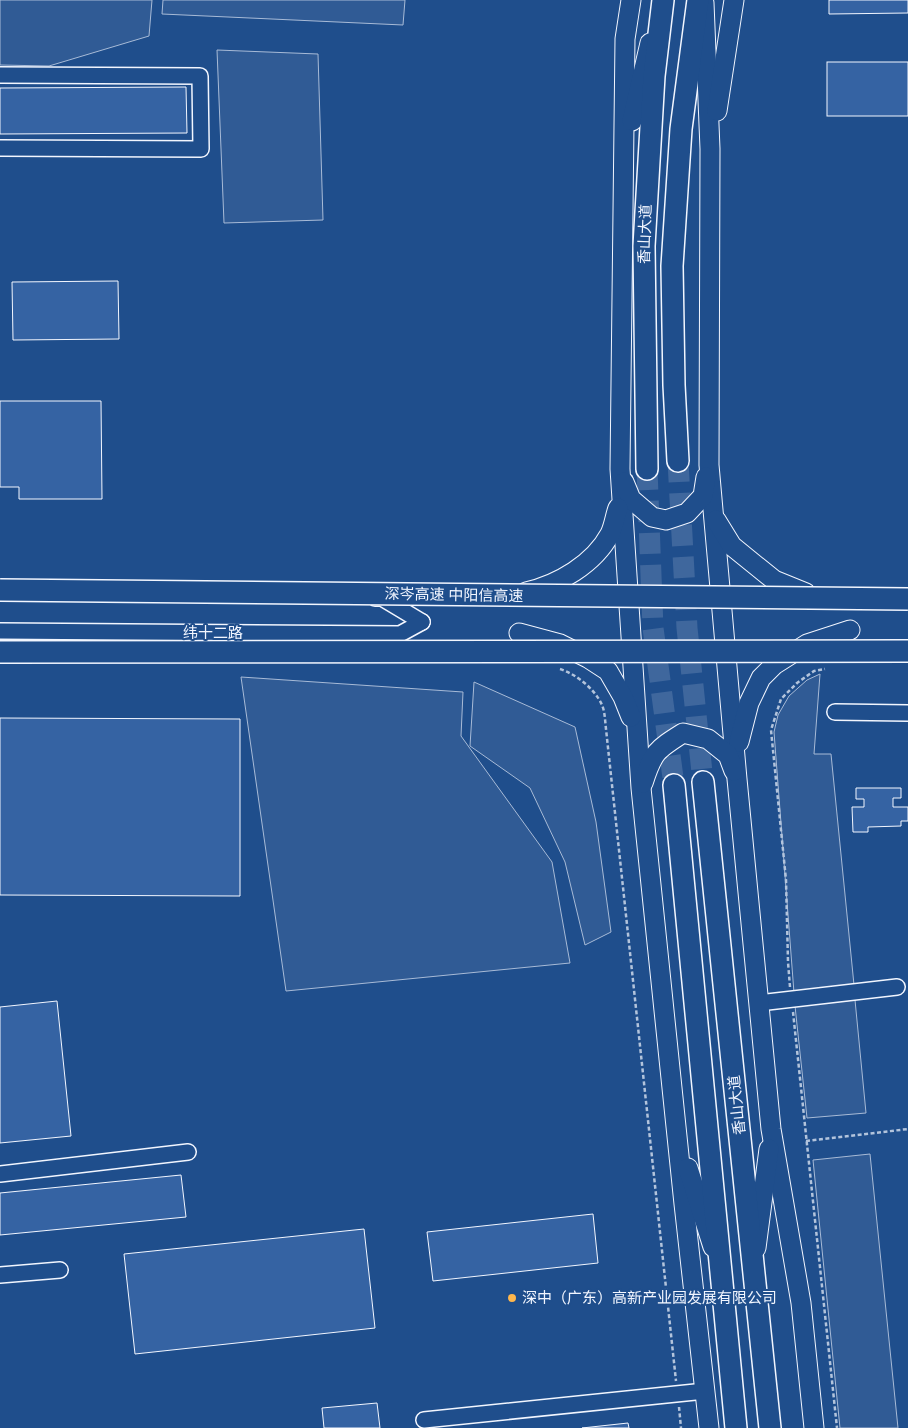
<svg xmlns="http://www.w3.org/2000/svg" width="908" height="1428" font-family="'Playfair Display','Noto Sans SC',serif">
  <rect width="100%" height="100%" fill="#1f4e8c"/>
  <g fill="#305b95" stroke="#a8bbd7">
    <polygon points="0,0 152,0 149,36 49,66 0,65"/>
    <polygon points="163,0 405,0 403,25 162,14"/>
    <polygon points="217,50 318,54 323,220 224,223"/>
    <polygon points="820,674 814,754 831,754 854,985 794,993 774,732 778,715 789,696 807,680"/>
    <polygon points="241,677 463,692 461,736 552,862 570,963 286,991"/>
    <polygon points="474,682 575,727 596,822 611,932 585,945 565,862 530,788 470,746"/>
    <polygon points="855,1000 866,1113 807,1118 795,1006"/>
    <polygon points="870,1154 898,1428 840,1428 813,1160"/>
  </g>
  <g fill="#3563a3" stroke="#f2f6ff">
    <polygon points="829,0 908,0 908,13 829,14"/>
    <rect x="827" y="62" width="81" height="54"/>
    <polygon points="186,87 187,133 0,134 0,88"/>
    <polygon points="118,281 119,339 13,340 12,282"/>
    <polygon points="0,401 101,401 102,499 19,499 19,487 0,487"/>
    <polygon points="0,718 240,719 240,896 0,895"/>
    <polygon points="856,788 901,788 901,798 893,798 893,807 908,807 908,821 901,821 901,826 868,827 868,832 853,832 852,807 864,807 864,799 856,799"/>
    <polygon points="57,1001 71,1136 0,1143 0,1007"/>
    <polygon points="181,1175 186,1217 0,1235 0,1193"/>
    <polygon points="593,1214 598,1263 433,1281 427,1232"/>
    <polygon points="364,1229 375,1328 135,1354 124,1254"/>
    <polygon points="377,1403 380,1428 324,1428 322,1408"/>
    <polygon points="628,1423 629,1428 582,1428"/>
  </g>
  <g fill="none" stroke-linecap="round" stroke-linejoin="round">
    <g stroke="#3f679d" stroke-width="21" stroke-dasharray="21 11" stroke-linecap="butt">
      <polyline points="678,461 687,628 703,782"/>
      <polyline points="647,469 653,628 674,785"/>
    </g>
    <defs>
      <g id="minor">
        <polyline points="0,75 200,76 201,149 0,148"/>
        <polyline points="375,598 382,598 422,622"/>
        <polyline points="0,631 400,634 422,622"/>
        <polyline points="835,712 908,713"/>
        <polyline points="759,1003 897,987"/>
        <polyline points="0,1174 188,1152"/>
        <polyline points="0,1275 60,1270"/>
        <polyline points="424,1420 705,1391"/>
      </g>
      <g id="major">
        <polyline points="631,0 625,39 620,469 641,788 684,1204 709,1428"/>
        <polyline points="704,3 710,149 709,465 737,779 771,1129 801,1303 814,1428"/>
        <polyline points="717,111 734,0"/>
        <polyline points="632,121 650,43"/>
        <polyline points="624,482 631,499 652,517 666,520 687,513 703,496 706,477"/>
        <polyline points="716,520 732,546 774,580 806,593"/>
        <path d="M526 592C558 585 594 564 610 534 614 526 615 516 618 508"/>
        <polyline points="519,633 560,644 588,658 608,671 623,697 631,717"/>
        <polyline points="739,742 749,703 761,678 774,665 807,644 850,630"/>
        <path d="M643 783C653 752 656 750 683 733L708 739 728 755 734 771"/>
        <polyline points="688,1168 713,1247"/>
        <polyline points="756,1248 769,1149"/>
      </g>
      <g id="highway">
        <polyline points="678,461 674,385 672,266 681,129 698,0"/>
        <polyline points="647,469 644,246 654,76 663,0"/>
        <polyline points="703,782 770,1428"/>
        <polyline points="674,785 736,1428"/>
      </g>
    </defs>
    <use href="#minor" stroke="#f2f6ff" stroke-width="18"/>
    <use href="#major" stroke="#f2f6ff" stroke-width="21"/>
    <use href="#highway" stroke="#f2f6ff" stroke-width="24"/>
    <g stroke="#b3c4dc" stroke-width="2.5" stroke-dasharray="4 2.5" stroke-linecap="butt">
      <path d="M560 669C576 674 595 689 602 705 605 712 605 721 606 729L676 1381"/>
      <polyline points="790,987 788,962 786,880 771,730 781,699 797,683 814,671 825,669"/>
      <polyline points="793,1012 837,1428"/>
      <polyline points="806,1141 908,1129"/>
      <polyline points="679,1407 681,1428"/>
    </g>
    <use href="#minor" stroke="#1f4e8c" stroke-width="15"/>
    <use href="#major" stroke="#1f4e8c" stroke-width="19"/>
    <use href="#highway" stroke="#1f4e8c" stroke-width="21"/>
    <defs>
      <g id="highway-bridge">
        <polyline points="0,590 908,599"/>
        <polyline points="0,652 908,651"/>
      </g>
    </defs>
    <use href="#highway-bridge" stroke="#f2f6ff" stroke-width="24" stroke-linecap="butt"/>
    <use href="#highway-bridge" stroke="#1f4e8c" stroke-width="21"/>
  </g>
  <circle fill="#ffb74d" stroke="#1f4e8c" stroke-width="2" cx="512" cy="1298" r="5"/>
  <g text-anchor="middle" stroke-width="4" stroke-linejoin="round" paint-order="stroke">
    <g font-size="15" fill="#f2f6ff" stroke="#1f4e8c">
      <text transform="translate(645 234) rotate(-88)" y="5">香山大道</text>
      <text transform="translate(454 595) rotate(1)" y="5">深岑高速 中阳信高速</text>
      <text x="213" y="638">纬十二路</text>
      <text transform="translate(737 1105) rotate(-96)" y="5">香山大道</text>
    </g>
    <g font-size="15" fill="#f2f6ff" stroke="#1f4e8c" text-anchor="start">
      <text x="522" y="1303">深中（广东）高新产业园发展有限公司</text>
    </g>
  </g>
</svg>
